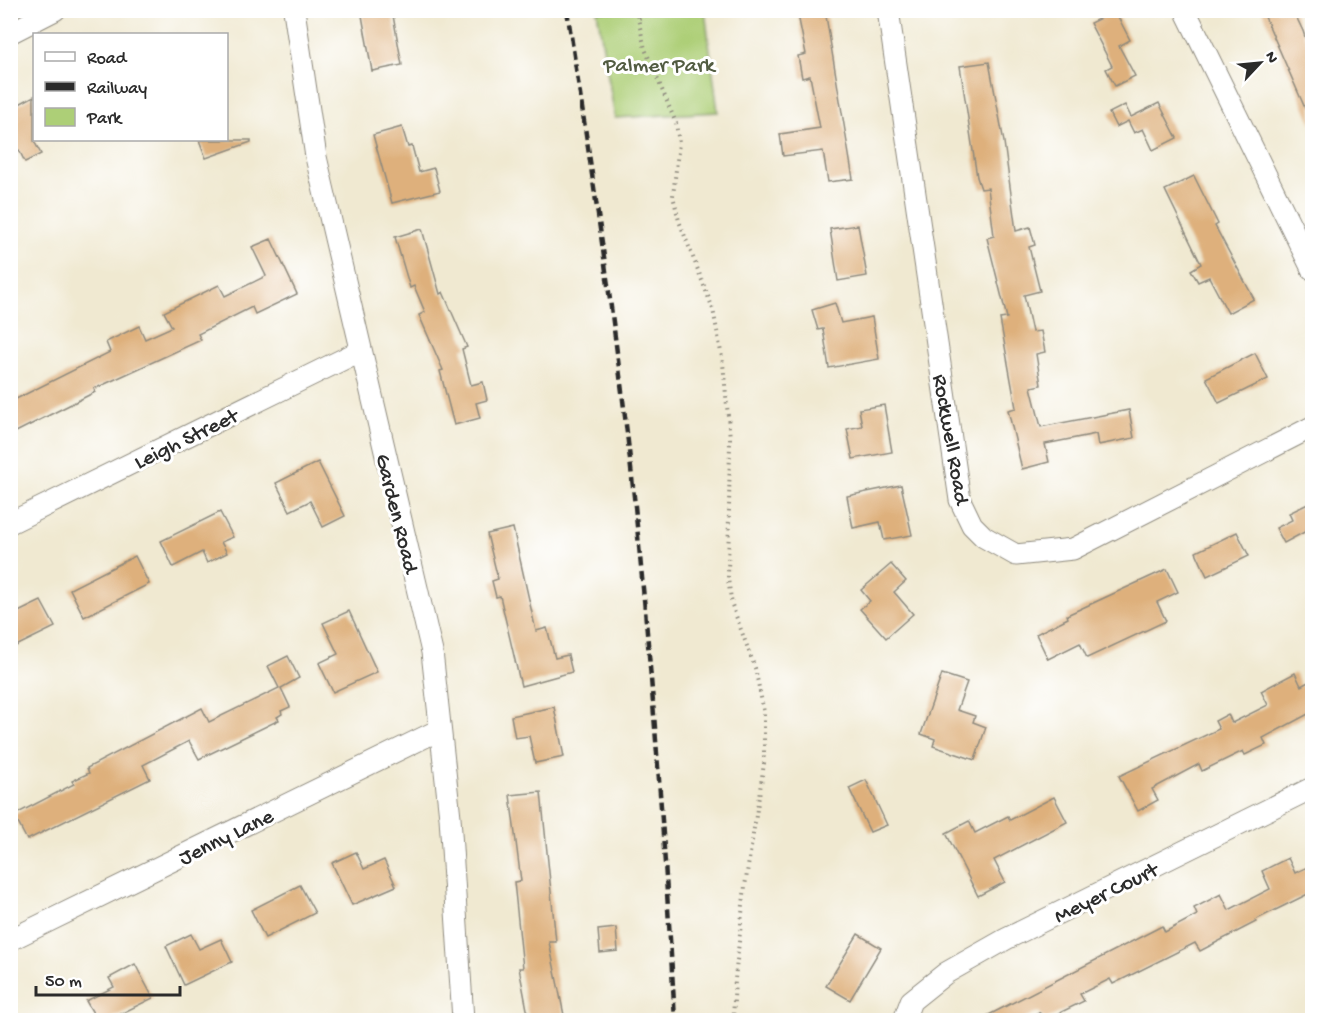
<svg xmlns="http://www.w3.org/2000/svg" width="1323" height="1031" font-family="'Gochi Hand',sans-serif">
  <rect width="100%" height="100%" fill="#fff"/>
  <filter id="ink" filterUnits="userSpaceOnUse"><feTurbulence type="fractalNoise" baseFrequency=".0167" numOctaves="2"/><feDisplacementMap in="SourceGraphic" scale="12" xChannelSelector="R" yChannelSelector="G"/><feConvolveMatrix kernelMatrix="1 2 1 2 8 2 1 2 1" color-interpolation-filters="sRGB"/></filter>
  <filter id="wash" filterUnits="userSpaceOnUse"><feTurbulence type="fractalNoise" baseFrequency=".008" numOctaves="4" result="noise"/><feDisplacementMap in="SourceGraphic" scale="24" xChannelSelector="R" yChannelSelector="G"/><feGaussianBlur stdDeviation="1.35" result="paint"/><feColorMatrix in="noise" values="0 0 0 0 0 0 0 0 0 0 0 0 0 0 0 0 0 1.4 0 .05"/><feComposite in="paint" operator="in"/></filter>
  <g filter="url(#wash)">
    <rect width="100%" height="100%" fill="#f0e9d1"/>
    <polygon fill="#adcf77" stroke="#6c7d51" stroke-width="1.5" points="597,11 705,11 718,112 615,118"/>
    <g id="blocks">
      <g fill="#deb07c">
        <polygon points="361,10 392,10 402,65 372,71"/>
        <polygon points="797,10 825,10 853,179 828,182 823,151 783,156 780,134 820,128 810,76 802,78 798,56 806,54"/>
        <polygon points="1262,10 1293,10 1303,31 1312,58 1312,124"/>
        <polygon points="1115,11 1130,40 1119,46 1135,76 1115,86 1106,69 1112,66 1090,23"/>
        <polygon points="989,62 1004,142 1016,231 1030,227 1035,245 1029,247 1040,291 1024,295 1032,332 1041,331 1045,352 1036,354 1041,385 1031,387 1041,427 1129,410 1134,438 1098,445 1096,434 1045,444 1049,462 1022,469 1008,410 1016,408 1000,319 1007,318 987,238 994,236 988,188 981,189 977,177 960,66"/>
        <polygon points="34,96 34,141 41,154 25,162 19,150 10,155 10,109"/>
        <polygon points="1159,103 1177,138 1153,150 1143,129 1134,133 1128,121 1116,127 1109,113 1125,105 1131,117"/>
        <polygon points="402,127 408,147 412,146 419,172 434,168 440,191 392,203 373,135"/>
        <polygon points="199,140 251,140 251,142 206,158"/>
        <polygon points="1194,176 1218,224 1215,226 1254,299 1228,313 1209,277 1198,282 1191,270 1201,264 1165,190"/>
        <polygon points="858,225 867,276 838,281 830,229"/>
        <polygon points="422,229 440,294 443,292 467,347 462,349 471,385 483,382 487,400 476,403 480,418 454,425 440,371 443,370 419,315 425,312 414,286 410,288 395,237"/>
        <polygon points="271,239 297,294 255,314 252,307 198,334 201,340 94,389 95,392 10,435 10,402 110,352 106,342 139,326 145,339 172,327 164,312 219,285 225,296 266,276 252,247"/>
        <polygon points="835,303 841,323 872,317 879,359 829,368 823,329 818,330 812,310"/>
        <polygon points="1255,353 1268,379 1219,403 1206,378"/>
        <polygon points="884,405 892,452 853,459 847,429 862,426 859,409"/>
        <polygon points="318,462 345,516 323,527 310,501 290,511 276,483"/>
        <polygon points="901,485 912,535 884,540 880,522 853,528 847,496"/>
        <polygon points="1312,502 1312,528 1284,543 1276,528 1292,520 1289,513"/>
        <polygon points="220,512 233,537 221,542 227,553 207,563 202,552 173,567 161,541"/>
        <polygon points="513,528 536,631 547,628 555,658 568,655 572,672 521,686 500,596 496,597 492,581 498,579 487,534"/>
        <polygon points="1237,532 1249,556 1207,576 1196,552"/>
        <polygon points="135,556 149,584 84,617 70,589"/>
        <polygon points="891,564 906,581 894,592 913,614 886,638 860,609 870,601 861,590"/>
        <polygon points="1167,569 1178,592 1157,602 1166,621 1087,658 1080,643 1048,659 1036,634 1068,618 1067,615"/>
        <polygon points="41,601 55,627 10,649 10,616"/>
        <polygon points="349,611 377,672 333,692 319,663 338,654 323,623"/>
        <polygon points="288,656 299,678 281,688 290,707 281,711 282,714 277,717 279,720 199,759 189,741 143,765 150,779 27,840 14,815 74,784 72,781 89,773 87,768 202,708 209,722 279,688 268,666"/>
        <polygon points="1295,673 1301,686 1312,680 1312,712 1263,738 1266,745 1245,755 1243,751 1202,771 1199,764 1152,789 1158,800 1138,811 1119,776 1219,729 1215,721 1228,714 1232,723 1268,705 1261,691"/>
        <polygon points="942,674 967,682 957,710 975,716 973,722 986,727 975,760 933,746 935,739 921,734"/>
        <polygon points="554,707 564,757 535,763 529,736 515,738 511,716"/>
        <polygon points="866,780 887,825 870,832 849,788"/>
        <polygon points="541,792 556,942 549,942 565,1020 529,1020 519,968 523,968 514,882 521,881 510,795"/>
        <polygon points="1054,797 1067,822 994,860 1005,882 978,896 946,833 969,821 975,833 1008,816 1010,820"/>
        <polygon points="356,852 364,869 384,860 396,886 352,905 332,863"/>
        <polygon points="1288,858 1295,873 1312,865 1312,892 1255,920 1256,922 1200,951 1195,943 1113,984 1110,979 1080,994 1084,1001 1045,1020 1039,1012 1023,1020 979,1020 1162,926 1165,932 1197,915 1194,908 1221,894 1229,910 1270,889 1262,871"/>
        <polygon points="300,885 315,913 265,938 251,910"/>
        <polygon points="616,928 618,951 600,953 598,930"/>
        <polygon points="191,934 199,949 221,939 232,962 184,985 166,946"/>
        <polygon points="858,934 881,948 850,1000 826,986"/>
        <polygon points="135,964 153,998 108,1020 97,1020 86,1001 114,987 109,978"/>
      </g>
    </g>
  </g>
  <g filter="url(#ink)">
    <use href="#blocks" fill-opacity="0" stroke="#8e8a7e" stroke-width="1.5"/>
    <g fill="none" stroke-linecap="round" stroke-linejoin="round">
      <defs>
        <g id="minor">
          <polyline points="294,10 316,157 432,652 450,817 463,1020"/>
          <polyline points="888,10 960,500 972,525 984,537 1016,555 1073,549 1312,427"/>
          <polyline points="1185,10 1312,269"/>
          <polyline points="10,33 55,10"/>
          <polyline points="10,523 360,351"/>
          <polyline points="10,940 439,730"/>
          <polyline points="904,1020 911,1001 946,973 1006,939 1312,788"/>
        </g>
      </defs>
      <use href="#minor" stroke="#8e8a7e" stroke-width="23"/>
      <g stroke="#8e8a7e" stroke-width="4" stroke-dasharray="1.5 4.5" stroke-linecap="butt">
        <polyline points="636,10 645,49 676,123 679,143 673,196 679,221 713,309 723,363 730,438 728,579 732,605 755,668 764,712 764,764 745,886 735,979 733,1020"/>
        <polyline points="639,18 656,10"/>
      </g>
      <use href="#minor" stroke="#fff" stroke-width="21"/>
      <path stroke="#2b2b2b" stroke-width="4.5" stroke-dasharray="9 4.5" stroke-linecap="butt" d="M567 10C593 179 619 347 636 516 653 684 665 852 675 1020"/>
    </g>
  </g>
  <g text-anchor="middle" stroke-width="6" stroke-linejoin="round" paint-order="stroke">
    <g font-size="22" fill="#525c42" stroke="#fff">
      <text x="659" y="71">Palmer Park</text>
    </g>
    <g font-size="22" fill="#2b2b2b" stroke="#fff">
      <text transform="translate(185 437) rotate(-26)" y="8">Leigh Street</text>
      <text transform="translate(953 439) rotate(80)" y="8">Rockwell Road</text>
      <text transform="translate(399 513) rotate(76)" y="8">Garden Road</text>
      <text transform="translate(225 835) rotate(-26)" y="8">Jenny Lane</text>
      <text transform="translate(1105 891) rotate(-26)" y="8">Meyer Court</text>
    </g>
  </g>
  <rect width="1323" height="1031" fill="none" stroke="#fff" stroke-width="36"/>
  <rect x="33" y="33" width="195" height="108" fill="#ffffff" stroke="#aaaaaa" stroke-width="1.5"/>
  <rect x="45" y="52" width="30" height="9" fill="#ffffff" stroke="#aaaaaa" stroke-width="1.5"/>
  <text x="87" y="63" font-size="18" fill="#2b2b2b">Road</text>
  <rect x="45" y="82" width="30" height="9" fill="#2b2b2b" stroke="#aaaaaa" stroke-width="1.5"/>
  <text x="87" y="93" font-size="18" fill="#2b2b2b">Railway</text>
  <rect x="45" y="108" width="30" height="18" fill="#adcf77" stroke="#aaaaaa" stroke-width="1.5"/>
  <text x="87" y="123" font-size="18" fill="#2b2b2b">Park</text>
  <g transform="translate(1260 63) rotate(64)" stroke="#ffffff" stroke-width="4.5" paint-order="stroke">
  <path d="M0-4.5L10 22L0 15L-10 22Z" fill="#2b2b2b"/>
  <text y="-9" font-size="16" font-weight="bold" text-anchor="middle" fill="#2b2b2b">N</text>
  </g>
  <path d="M36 986v9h144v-9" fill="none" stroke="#2b2b2b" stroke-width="3"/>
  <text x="45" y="986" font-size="18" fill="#2b2b2b" stroke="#ffffff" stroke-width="4.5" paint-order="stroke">50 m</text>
</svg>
